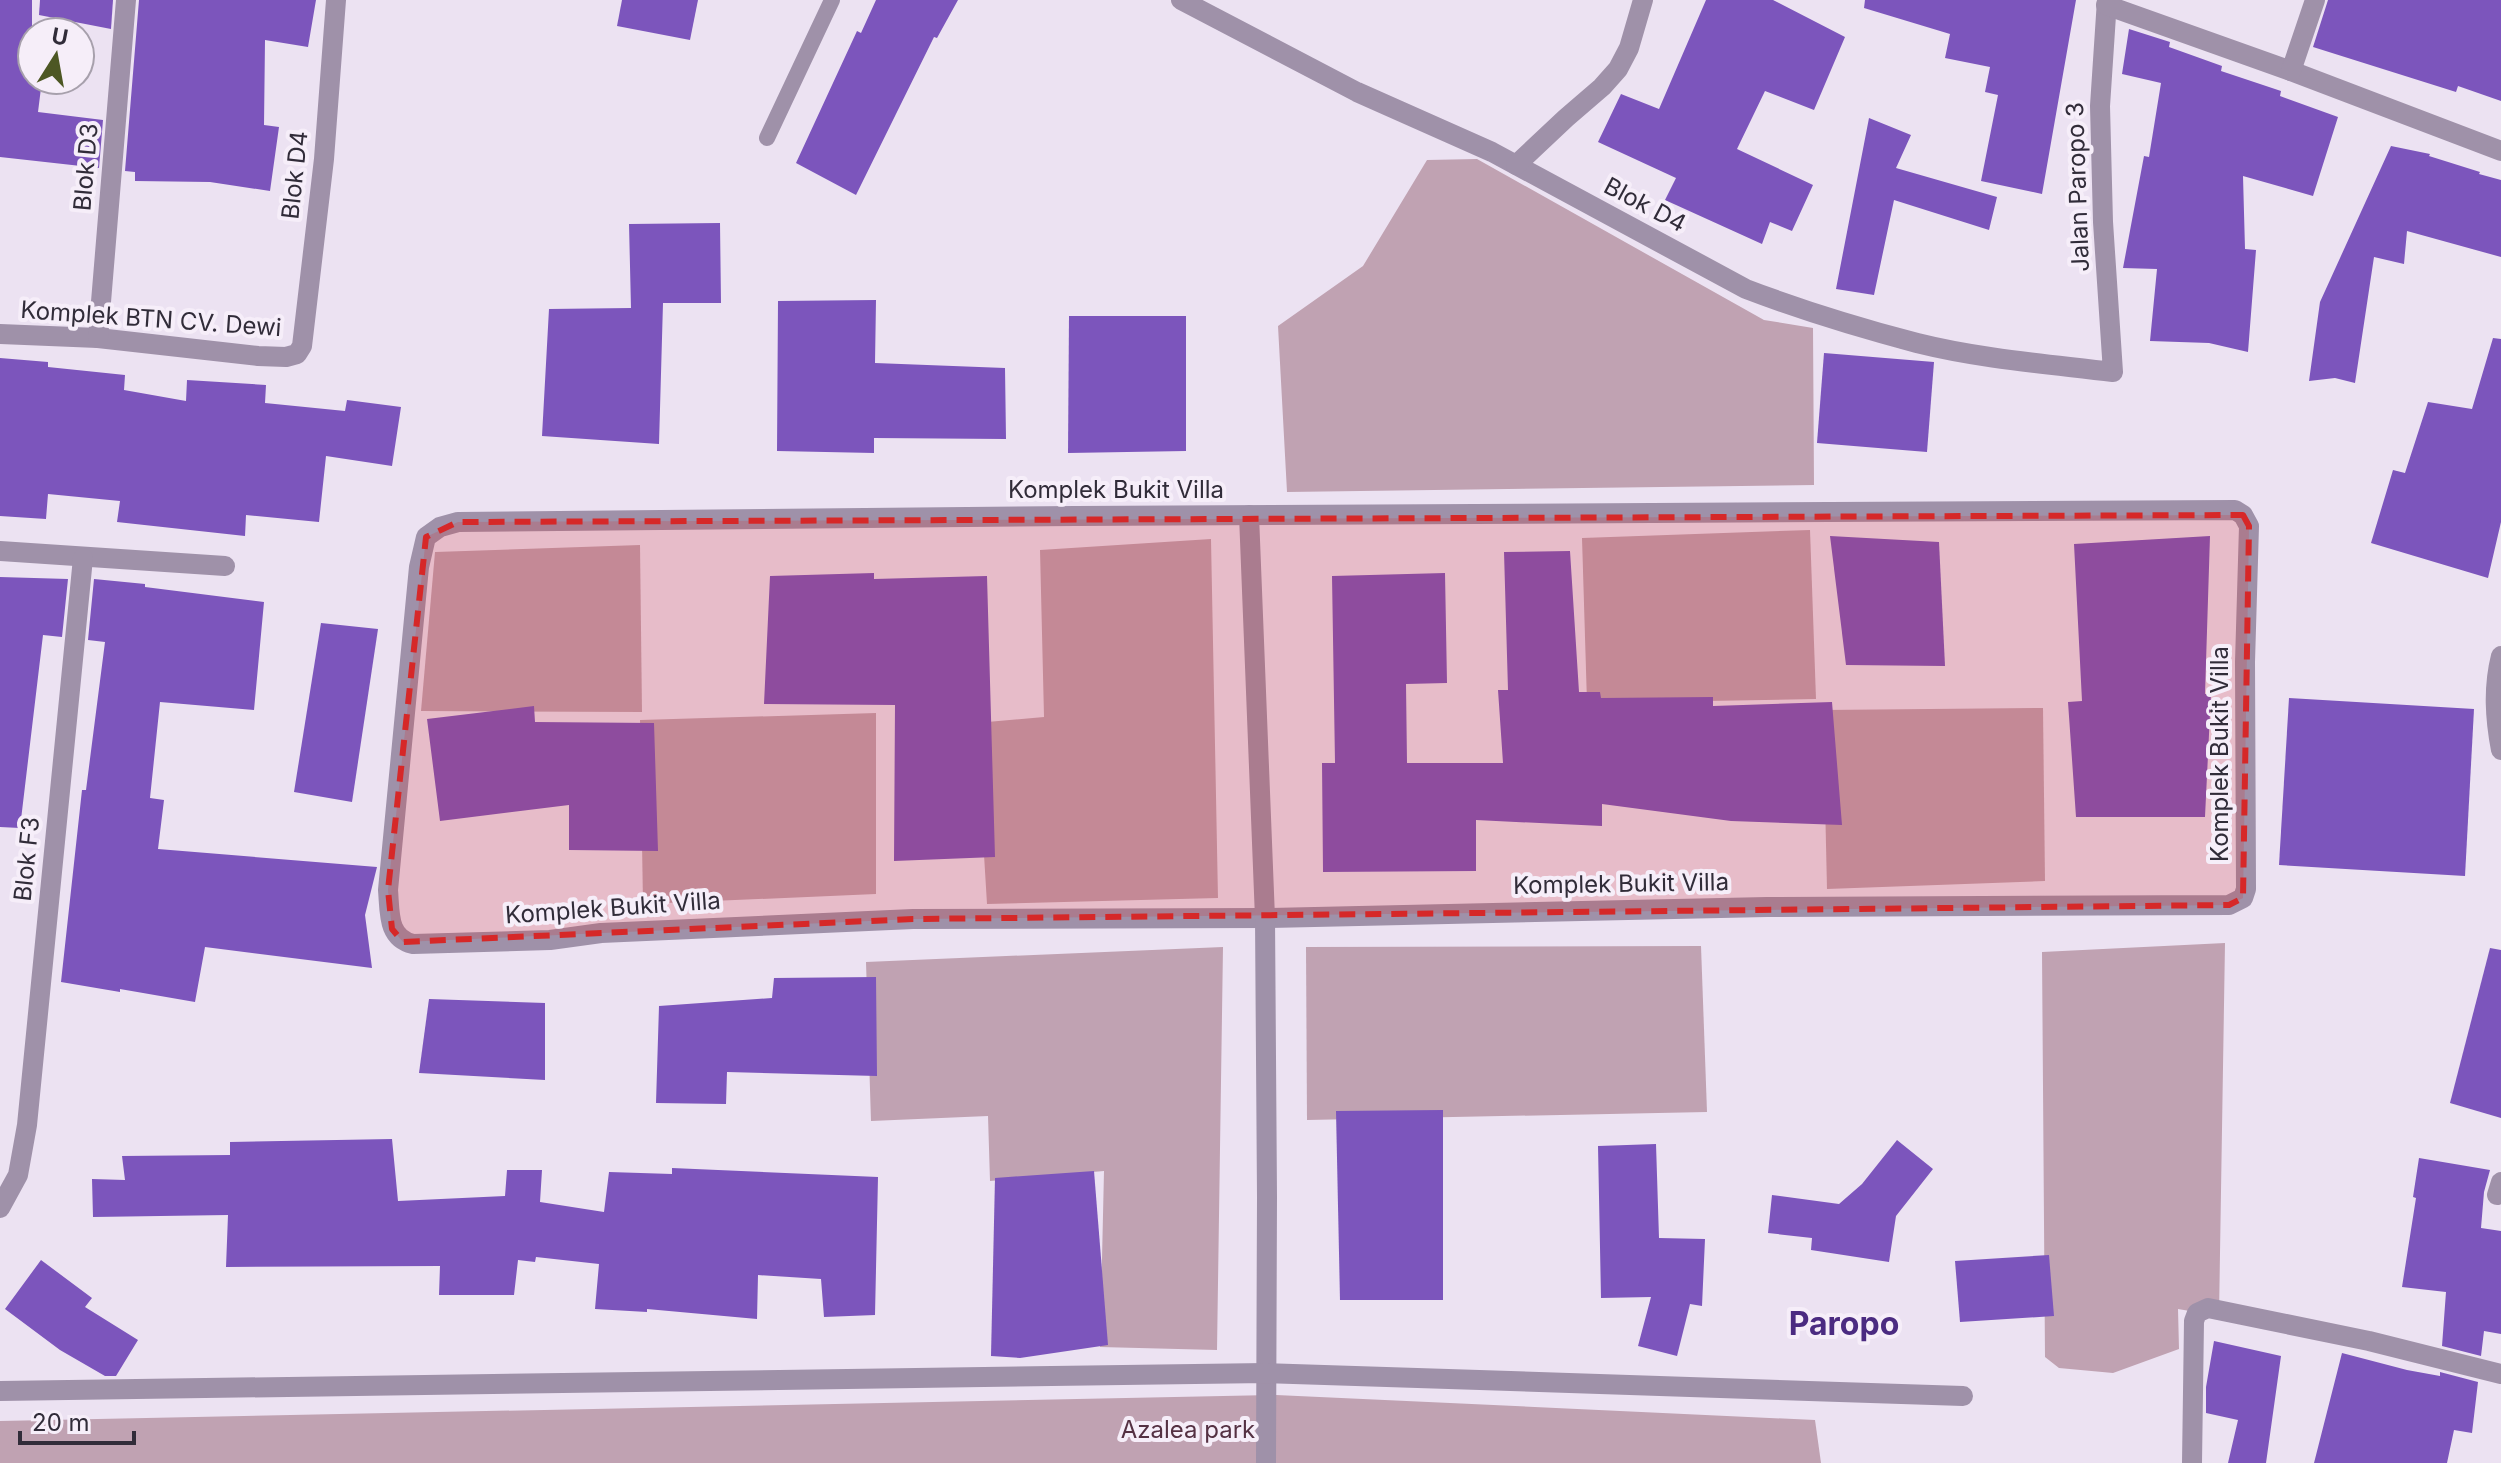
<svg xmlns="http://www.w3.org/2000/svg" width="2501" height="1463" font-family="Inter,sans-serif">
  <rect width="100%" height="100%" fill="#ece2f2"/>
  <g fill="#c0a2b2">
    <polygon points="1477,159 1764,320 1813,328 1814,485 1287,492 1278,326 1363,266 1427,160"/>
    <polygon points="1810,530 1816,699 1587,703 1582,538"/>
    <polygon points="1211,539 1218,898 987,904 976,723 1044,717 1040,550"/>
    <polygon points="640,545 642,712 421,711 435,552"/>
    <polygon points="2043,708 2045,881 1827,889 1823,710"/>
    <polygon points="876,713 876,894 643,904 640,720"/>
    <polygon points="2225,943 2219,1316 2178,1309 2179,1349 2113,1373 2059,1368 2045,1357 2042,952"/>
    <polygon points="1701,946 1707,1112 1307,1120 1306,947"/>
    <polygon points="1223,947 1217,1350 1100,1347 1104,1171 990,1181 988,1116 871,1121 866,962"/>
    <polygon points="1276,1395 1815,1420 1821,1463 0,1463 0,1421"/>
  </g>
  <g fill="#7c55bc">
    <polygon points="0,0 32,0 32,80 42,80 38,112 103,120 99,168 0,157"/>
    <polygon points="40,0 113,0 111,29 39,15"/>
    <polygon points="139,0 316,0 308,47 265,40 264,125 279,127 270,191 210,182 135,181 135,172 125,171"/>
    <polygon points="622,0 698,0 690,40 617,26"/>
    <polygon points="876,0 958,0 937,38 934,37 856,195 796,163 857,31 861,33"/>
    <polygon points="1706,0 1773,0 1845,37 1814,110 1765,91 1737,149 1813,185 1792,231 1770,222 1762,244 1665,200 1676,178 1598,142 1621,94 1659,109"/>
    <polygon points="1865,0 2076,0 2042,194 1981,181 1998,95 1985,92 1990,67 1945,58 1950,34 1864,8"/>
    <polygon points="2328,0 2501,0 2501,101 2458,86 2456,92 2313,47"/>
    <polygon points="2129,29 2170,42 2169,47 2222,66 2221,71 2281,91 2280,96 2338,117 2313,196 2243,176 2245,249 2256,250 2248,352 2209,343 2150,341 2157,269 2123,268 2144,156 2149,157 2161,83 2122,74"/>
    <polygon points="1869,118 1911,135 1896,168 1997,197 1989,230 1894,200 1874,295 1836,289"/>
    <polygon points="2391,146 2430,154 2429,156 2480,172 2479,174 2501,180 2501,257 2407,231 2404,264 2374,257 2355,383 2335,378 2309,381 2320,302"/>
    <polygon points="720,223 721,303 663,303 659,444 542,436 549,309 631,308 629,224"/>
    <polygon points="876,300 875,363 1005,368 1006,439 874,438 874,453 777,451 778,301"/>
    <polygon points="1069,316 1186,316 1186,451 1068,453"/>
    <polygon points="2493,338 2501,339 2501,522 2488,578 2371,543 2393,470 2405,473 2428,402 2472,409"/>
    <polygon points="1824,353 1934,362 1927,452 1817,443"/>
    <polygon points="0,358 48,362 48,367 125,375 124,390 186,401 187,380 266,385 265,403 345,411 347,400 401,407 392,466 326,456 319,522 246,515 245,536 117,522 120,501 48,494 46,519 0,516"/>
    <polygon points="1830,536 1939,542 1945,666 1846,665"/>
    <polygon points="2210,536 2205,694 2211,693 2205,817 2076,817 2068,702 2082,701 2074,544"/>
    <polygon points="1570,551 1579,692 1600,692 1601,698 1713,697 1713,706 1832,702 1842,825 1731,821 1602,804 1602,826 1476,820 1476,871 1323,872 1322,763 1335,763 1332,576 1445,573 1447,683 1406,684 1407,763 1503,763 1498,690 1508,690 1504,552"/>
    <polygon points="874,573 874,579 987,576 995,857 894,861 895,705 764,704 770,576"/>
    <polygon points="0,577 68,579 62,637 43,635 20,828 0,827"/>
    <polygon points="94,579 145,584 145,587 264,602 254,710 160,702 150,798 164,800 158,849 377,867 365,915 372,968 205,947 195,1002 120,989 120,992 61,982 82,790 86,790 105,642 88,640"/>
    <polygon points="321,623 378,629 352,802 294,792"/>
    <polygon points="2289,698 2474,709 2465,876 2279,865"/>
    <polygon points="534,706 535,722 654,723 658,851 569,850 569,805 440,821 427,719"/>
    <polygon points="2490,948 2501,950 2501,1118 2450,1103"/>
    <polygon points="876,977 877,1076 727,1072 726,1104 656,1103 659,1006 772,998 774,978"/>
    <polygon points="429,999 545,1003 545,1080 419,1073"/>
    <polygon points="1443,1110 1443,1300 1340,1300 1336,1111"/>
    <polygon points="392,1139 398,1201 505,1196 507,1170 542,1170 540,1202 604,1212 609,1172 672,1174 672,1168 878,1177 875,1315 824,1317 821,1279 758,1275 757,1319 647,1309 647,1312 595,1309 599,1264 536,1257 535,1262 518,1260 514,1295 439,1295 440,1266 226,1267 228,1215 93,1217 92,1179 125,1180 122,1156 230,1155 230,1142"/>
    <polygon points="1897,1140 1933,1169 1896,1216 1889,1262 1811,1250 1812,1238 1768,1233 1772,1195 1839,1204 1862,1184"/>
    <polygon points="1656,1144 1659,1238 1705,1239 1702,1306 1690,1304 1677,1356 1638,1346 1651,1297 1601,1298 1598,1146"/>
    <polygon points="2419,1158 2490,1170 2484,1192 2481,1228 2501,1231 2501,1334 2484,1331 2481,1356 2442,1346 2446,1292 2402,1287 2416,1198 2413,1197"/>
    <polygon points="1094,1171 1108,1345 1020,1358 991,1356 995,1178"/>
    <polygon points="2049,1255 2054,1316 1960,1322 1955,1261"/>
    <polygon points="41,1260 92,1298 85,1307 138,1340 116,1376 105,1376 60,1350 5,1309"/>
    <polygon points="2214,1341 2281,1356 2266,1463 2228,1463 2238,1420 2206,1413 2206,1387"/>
    <polygon points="2342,1353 2407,1370 2440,1376 2440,1372 2478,1382 2472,1433 2454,1430 2447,1463 2314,1463"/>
  </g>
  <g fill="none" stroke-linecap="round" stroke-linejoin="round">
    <polyline stroke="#9f91a9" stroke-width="16" points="767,138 832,0"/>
    <g stroke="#9f91a9" stroke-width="20">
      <path d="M1181 0 1357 92 1492 152 1746 289C1801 310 1860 328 1917 343 1981 359 2048 364 2113 372L2103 222 2100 106 2107 0"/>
      <polyline points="2106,5 2291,71 2501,151"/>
      <polyline points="2291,71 2315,0"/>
      <polyline points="1516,165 1566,118 1602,87 1618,69 1629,48 1643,0"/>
      <polyline points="0,334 98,338 258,356 286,357 297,354 302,346 324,159 336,0"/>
      <polyline points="98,338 126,0"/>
      <path d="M2235 510 2243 515 2249 526 2245 662 2246 889 2243 898 2229 905 1767 907 1265 918 913 919 601 933 550 940 413 944C387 938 390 912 388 890L419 567 426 537 440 527 458 522 1075 516Z"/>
      <polyline points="1249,515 1265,918 1267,1197 1266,1463"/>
      <polyline points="0,551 225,566"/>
      <path d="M2501 656C2493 688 2495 718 2501 750"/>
      <polyline points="2497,1195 2501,1182"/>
      <polyline points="0,1208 18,1175 27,1125 83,558"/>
      <polyline points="0,1391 1266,1373 1963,1396"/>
      <polyline points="2192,1463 2194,1321 2197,1313 2208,1308 2369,1341 2501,1374"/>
    </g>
  </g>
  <path fill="#d62828" fill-opacity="0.2" stroke="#d62828" stroke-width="6" stroke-dasharray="16 10" stroke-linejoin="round" d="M2243 515 2249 526 2243 898 2229 905 913 919 403 942 392 929 388 890 426 537 458 522Z"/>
  <g text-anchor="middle" stroke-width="8" stroke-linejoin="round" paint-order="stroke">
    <g font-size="24" fill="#312c39" stroke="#f6eef9">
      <text transform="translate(86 167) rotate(-85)" y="8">Blok D3</text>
      <text transform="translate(295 175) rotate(-84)" y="8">Blok D4</text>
      <text transform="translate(2078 187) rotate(-92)" y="8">Jalan Paropo 3</text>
      <text transform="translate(1645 205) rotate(28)" y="8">Blok D4</text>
      <text transform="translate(151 319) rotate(4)" y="8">Komplek BTN CV. Dewi</text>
      <text x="1116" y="498">Komplek Bukit Villa</text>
      <text transform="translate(2220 754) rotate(-90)" y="8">Komplek Bukit Villa</text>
      <text transform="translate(27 859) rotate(-84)" y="8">Blok F3</text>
      <text transform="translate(1621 884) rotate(-1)" y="8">Komplek Bukit Villa</text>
      <text transform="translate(613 908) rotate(-4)" y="8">Komplek Bukit Villa</text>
    </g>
    <g font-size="24" fill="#553143" stroke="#f6eef9">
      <text x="1188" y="1438">Azalea park</text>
    </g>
    <g font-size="32" font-weight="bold" fill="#4b2b81" stroke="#f6eef9">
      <text x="1844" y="1335">Paropo</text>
    </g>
  </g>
  <g transform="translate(56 56) rotate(11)"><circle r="38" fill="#f6eef9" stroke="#a7a0ac" stroke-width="2"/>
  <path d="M0-6L14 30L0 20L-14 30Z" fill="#4d5724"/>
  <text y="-12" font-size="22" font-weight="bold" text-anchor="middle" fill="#312c39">U</text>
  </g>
  <path d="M20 1431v12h114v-12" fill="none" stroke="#312c39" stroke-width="4"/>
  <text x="32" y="1431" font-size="24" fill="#312c39" stroke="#f6eef9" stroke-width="6" paint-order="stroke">20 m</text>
</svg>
